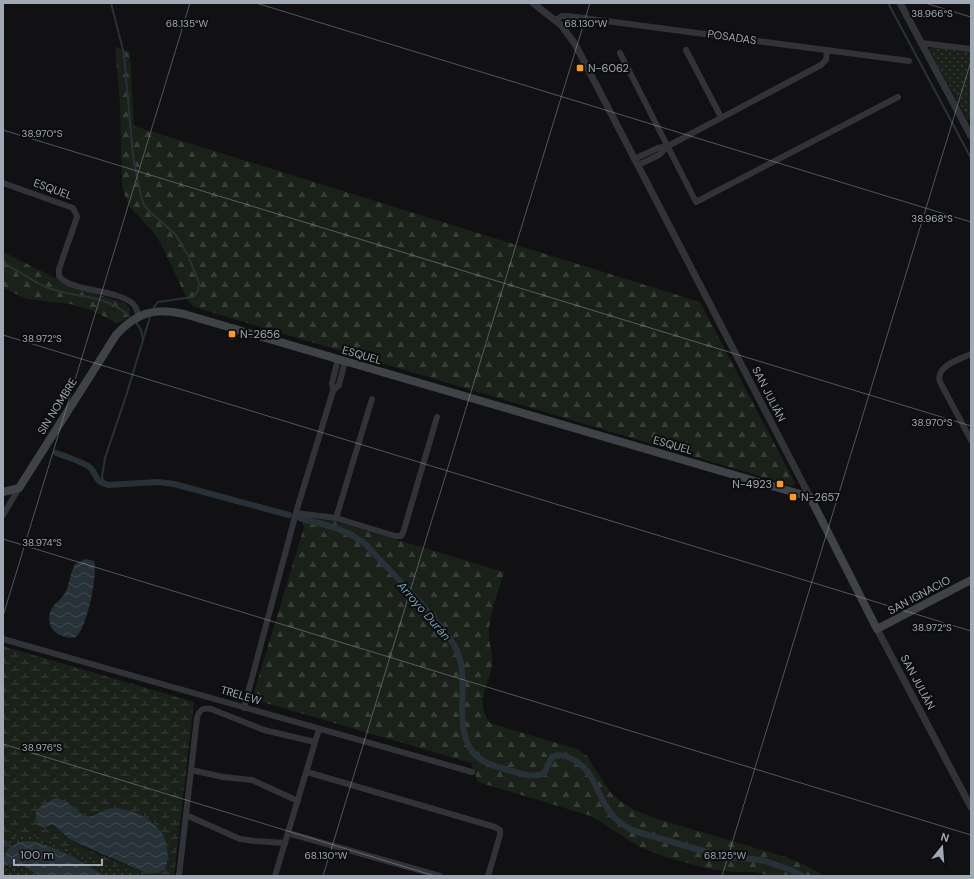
<svg xmlns="http://www.w3.org/2000/svg" width="974" height="879" font-family="'DM Sans',sans-serif">
  <defs>
    <pattern id="forest-firs" width="22" height="20" patternUnits="userSpaceOnUse"><rect width="22" height="20" fill="#192119"/><path d="M5 1l3.5 6h-7zM16 11l3.5 6h-7z" fill="#373e38"/></pattern>
    <pattern id="wetland-marsh" width="20" height="14" patternUnits="userSpaceOnUse"><rect width="20" height="14" fill="#192119"/><path d="M1 5h8M5 5V1M11 12h8M15 12V8" fill="none" stroke="#373e38"/></pattern>
    <pattern id="park-dots" width="8" height="8" patternUnits="userSpaceOnUse"><rect width="8" height="8" fill="#192119"/><path d="M2 2h.1M6 6h.1" fill="none" stroke="#373e38" stroke-width="1.8" stroke-linecap="round"/></pattern>
    <pattern id="water-waves" width="16" height="10" patternUnits="userSpaceOnUse"><rect width="16" height="10" fill="#263237"/><path d="M0 5q4-4 8 0t8 0" fill="none" stroke="#424d52"/></pattern>
  </defs>
  <rect width="100%" height="100%" fill="#111113"/>
  <g fill="url(#forest-firs)">
    <polygon points="115,47 130,52 134,126 700,302 795,483 792,486 194,307 188,301 161,244 155,234 130,207 125,196 122,184 120,103"/>
    <path d="M3 252 55 278 65 285 125 303 130 308C132 317 125 320 117 323L91 310 70 304 27 299 3 288Z"/>
    <path d="M300 518 335 521 504 572C499 590 491 609 489 628 487 641 494 652 492 665 489 686 474 702 490 723L577 749 587 756 610 792 620 801 635 810 654 818 786 857 805 865 825 876H770L756 872H734L709 869 666 857 640 847 591 816 478 782 471 763 252 699 304 527Z"/>
  </g>
  <path fill="url(#wetland-marsh)" fill-rule="evenodd" d="M3 646 194 702 174 876H105L3 858ZM61 798C66 803 82 816 89 817 98 818 104 809 112 809 124 808 151 816 157 827 161 834 165 853 168 862 164 873 155 875 144 872 120 862 91 853 69 839 58 832 59 823 43 827L42 805Z"/>
  <g fill="url(#park-dots)">
    <polygon points="931,47 971,51 971,119 970,120 967,119 930,51"/>
    <polygon points="24,835 40,838 145,876 3,876 3,846 16,836"/>
  </g>
  <g fill="url(#water-waves)">
    <path d="M85 559 94 561C98 575 87 628 76 637 70 639 64 637 58 634 47 627 47 615 54 605 58 601 62 598 65 593 70 584 70 573 75 564Z"/>
    <path d="M56 798C68 799 76 813 87 816 94 818 98 813 104 810 117 805 137 812 148 819 153 823 158 827 161 832 165 837 166 843 167 849 170 868 163 877 144 872L79 844 68 838 56 827 52 825 43 827 39 825 36 821V811L42 805Z"/>
    <path d="M24 841C51 841 82 863 105 876H40L24 866 11 864 7 865 3 868C3 851 8 846 24 841Z"/>
  </g>
  <g fill="none" stroke-linecap="round" stroke-linejoin="round">
    <g stroke="#263237" stroke-width="2">
      <polyline points="111,3 124,54 133,157 141,196 144,205 150,212 175,234 188,255 199,283 198,291 193,297 158,302 154,307"/>
      <polyline points="888,3 971,158"/>
      <path d="M3 263C18 270 32 281 46 287 77 300 101 291 129 316"/>
      <polyline points="136,322 141,330 143,339"/>
      <polyline points="104,484 102,477 105,458 126,396 150,317"/>
      <polyline points="3,840 13,848"/>
    </g>
    <g stroke="#263237" stroke-width="6">
      <path d="M56 453C65 456 80 461 88 466 98 472 92 481 108 485L158 482 174 484 289 515"/>
      <path d="M300 518C324 525 345 528 365 544 391 571 417 598 441 627 444 631 448 635 450 639 456 646 459 655 461 664 467 693 452 739 480 759 488 765 499 767 508 770 519 773 534 779 544 773L552 757C558 754 564 755 570 758 594 768 596 794 610 812 616 821 625 826 634 831L724 857 752 859 765 861 791 870 803 876"/>
    </g>
    <g stroke="#323338" stroke-width="6">
      <polyline points="555,20 562,16 568,16 909,61"/>
      <polyline points="921,43 971,49"/>
      <polyline points="686,50 721,117"/>
      <polyline points="620,53 696,202 898,97"/>
      <polyline points="634,159 658,148 668,146 821,65 826,60 827,50"/>
      <polyline points="638,165 659,155 668,146"/>
      <path d="M3 183 73 208 77 216 76 220 59 269V276C71 292 115 289 132 303 136 306 137 311 139 316"/>
      <path d="M971 354C960 359 935 366 940 382L971 440"/>
      <polyline points="333,391 332,383 338,359"/>
      <polyline points="296,513 336,518 395,536 401,536 403,533 437,417"/>
      <polyline points="3,515 19,488"/>
      <polyline points="336,518 372,399"/>
      <polyline points="3,639 472,772"/>
      <polyline points="244,708 297,509 333,391 339,385 345,361"/>
      <polyline points="191,770 223,777 252,780 298,801"/>
      <polyline points="307,772 495,827 500,830 500,835 488,876"/>
      <polyline points="186,815 240,839 254,841 285,843"/>
      <polyline points="288,833 440,876"/>
      <path d="M179 876 197 718C199 710 203 707 211 709L264 730 315 742"/>
      <polyline points="275,876 319,729"/>
    </g>
    <g stroke="#323338" stroke-width="7">
      <polyline points="533,3 561,25 575,44 810,497"/>
      <polyline points="900,3 971,136"/>
      <polyline points="877,629 971,807"/>
    </g>
    <path stroke="#3f4348" stroke-width="8" d="M3 492 19 488 116 335C136 313 154 307 184 314L810 497 877 629 971 580"/>
  </g>
  <path fill="none" stroke="#a1a9b4" stroke-width="1" stroke-opacity="0.45" d="M256 3 971 222M925 3 971 17M3 130 971 426M3 335 971 631M3 539 971 835M3 616 190 3M3 744 435 876M323 876 590 3M722 876 971 61"/>
  <g fill="#ff981c" stroke="#0c0c0d" stroke-width="1.5">
    <rect x="576" y="64" width="8" height="8" rx="2"/>
    <rect x="228" y="330" width="8" height="8" rx="2"/>
    <rect x="776" y="480" width="8" height="8" rx="2"/>
    <rect x="789" y="493" width="8" height="8" rx="2"/>
  </g>
  <g text-anchor="middle" stroke-width="4" stroke-linejoin="round" paint-order="stroke">
    <g font-size="11" fill="#a1a9b4" stroke="#0c0c0d">
      <text transform="translate(732 37) rotate(8)" y="4">POSADAS</text>
      <text transform="translate(53 189) rotate(20)" y="4">ESQUEL</text>
      <text transform="translate(362 355) rotate(16)" y="4">ESQUEL</text>
      <text transform="translate(769 394) rotate(63)" y="4">SAN JULIÁN</text>
      <text transform="translate(57 406) rotate(-58)" y="4">SIN NOMBRE</text>
      <text transform="translate(673 445) rotate(16)" y="4">ESQUEL</text>
      <text transform="translate(919 595) rotate(-28)" y="4">SAN IGNACIO</text>
      <text transform="translate(918 682) rotate(62)" y="4">SAN JULIÁN</text>
      <text transform="translate(241 695) rotate(16)" y="4">TRELEW</text>
    </g>
    <g font-size="11" fill="#a1a9b4" stroke="#0c0c0d" text-anchor="start">
      <text x="588" y="72">N-6062</text>
      <text x="240" y="338">N-2656</text>
      <text x="772" y="488" text-anchor="end">N-4923</text>
      <text x="801" y="501">N-2657</text>
    </g>
    <g font-size="12" font-style="italic" fill="#749db3" stroke="#0c0c0d">
      <text transform="translate(424 611) rotate(49)" y="4">Arroyo Durán</text>
    </g>
  </g>
  <g font-size="10" text-anchor="middle" fill="#a1a9b4" stroke="#0c0c0d" stroke-width="4" stroke-linejoin="round" paint-order="stroke">
    <text x="932" y="17">38.966°S</text>
    <text x="187" y="27">68.135°W</text>
    <text x="586" y="27">68.130°W</text>
    <text x="42" y="137">38.970°S</text>
    <text x="932" y="222">38.968°S</text>
    <text x="42" y="342">38.972°S</text>
    <text x="932" y="426">38.970°S</text>
    <text x="42" y="546">38.974°S</text>
    <text x="932" y="631">38.972°S</text>
    <text x="42" y="751">38.976°S</text>
    <text x="326" y="859">68.130°W</text>
    <text x="725" y="859">68.125°W</text>
  </g>
  <rect width="974" height="879" fill="none" stroke="#a1a9b4" stroke-width="8"/>
  <g transform="translate(942 847) rotate(17)" stroke="#0c0c0d" stroke-width="3" paint-order="stroke">
  <path d="M0-3L7 15L0 10L-7 15Z" fill="#a1a9b4"/>
  <text y="-6" font-size="11" font-weight="bold" text-anchor="middle" fill="#a1a9b4">N</text>
  </g>
  <path d="M14 859v6h88v-6" fill="none" stroke="#a1a9b4" stroke-width="2"/>
  <text x="20" y="859" font-size="12" fill="#a1a9b4" stroke="#0c0c0d" stroke-width="3" paint-order="stroke">100 m</text>
</svg>
